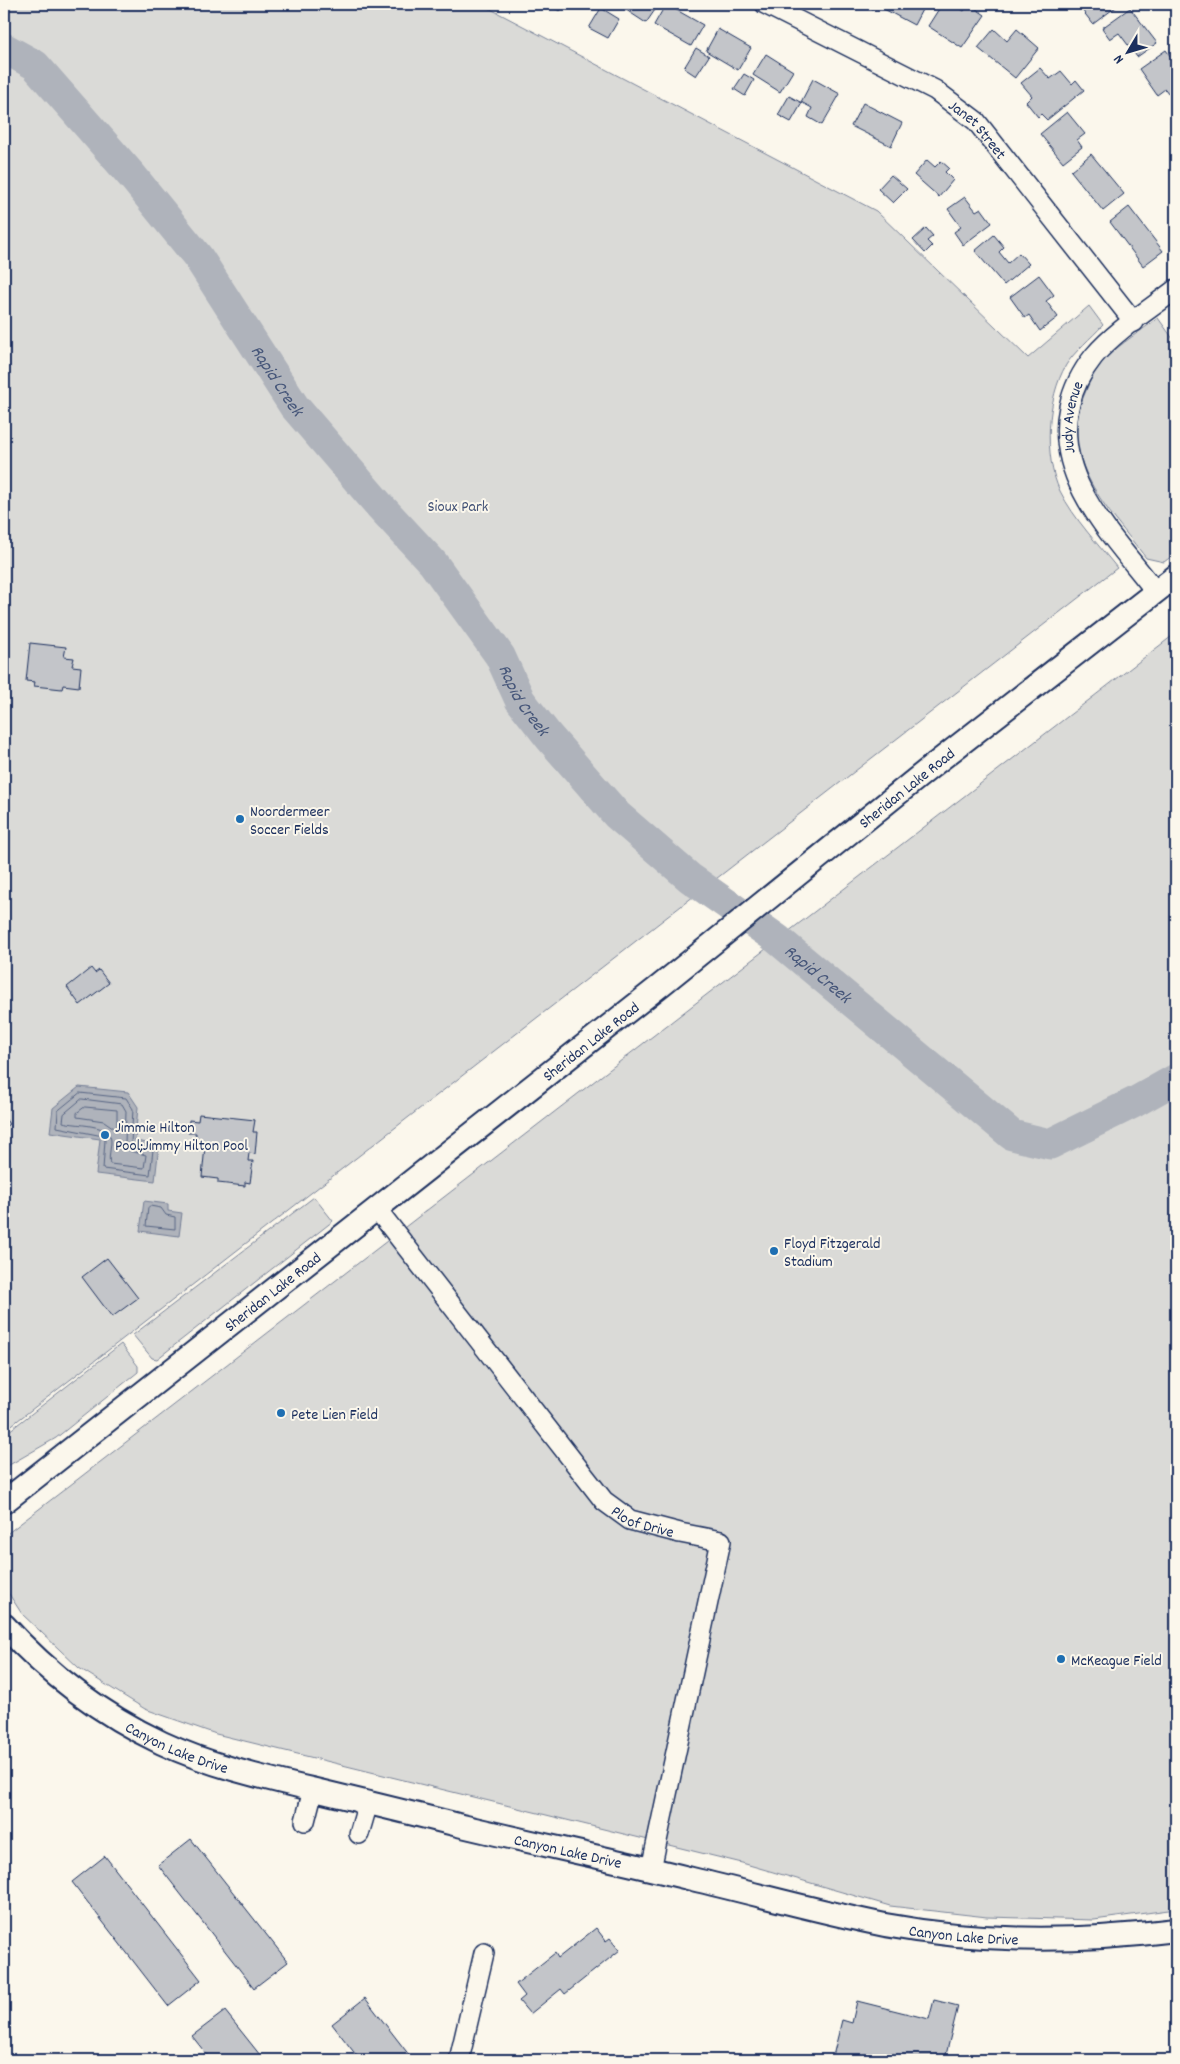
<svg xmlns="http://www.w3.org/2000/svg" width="1180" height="2064" font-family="Dekko,sans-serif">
  <rect width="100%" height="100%" fill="#fbf7ec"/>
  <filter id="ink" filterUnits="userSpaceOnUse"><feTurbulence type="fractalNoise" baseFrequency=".02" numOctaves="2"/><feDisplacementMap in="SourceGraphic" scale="10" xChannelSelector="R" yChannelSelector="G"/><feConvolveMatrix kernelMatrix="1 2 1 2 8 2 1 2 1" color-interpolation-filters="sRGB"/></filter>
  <g filter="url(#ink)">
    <g fill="#dadad7" stroke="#7a849a">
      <path d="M4 4H481L876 211 1028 358 1089 306 1103 325C1092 337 1074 352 1066 365 1047 398 1043 456 1060 491 1074 519 1098 544 1117 568L4 1431Z"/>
      <path d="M1158 318 1176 343V553L1164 562 1146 558C1109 510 1056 459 1085 393 1090 381 1096 367 1106 358 1121 343 1141 331 1158 318Z"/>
      <polygon points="1176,633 1176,1909 1094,1920 987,1917 890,1906 742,1863 216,1734 145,1709 79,1668 22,1614 7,1591 4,1582 4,1545 8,1533"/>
      <polygon points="314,1197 333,1221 157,1359 152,1358 133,1335"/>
      <polygon points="121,1344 138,1366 138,1372 56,1438 4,1468 4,1435"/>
    </g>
    <g fill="#afb3bb" stroke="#747e96">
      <polygon points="79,1087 128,1092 138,1107 135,1141 159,1145 155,1181 96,1174 100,1139 50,1132 53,1108"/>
      <polygon points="144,1201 168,1204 168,1211 182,1213 179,1236 140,1231"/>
    </g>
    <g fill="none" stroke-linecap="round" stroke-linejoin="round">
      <g stroke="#566483" stroke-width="1">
        <polygon points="80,1093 126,1098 133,1109 131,1143 134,1146 153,1150 150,1175 103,1169 105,1140 103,1136 57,1127 58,1111"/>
        <path d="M82 1099 122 1104 126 1111 125 1144 130 1151 146 1155 144 1168 110 1164C108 1157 111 1149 111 1141 111 1123 76 1126 63 1122L64 1114Z"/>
        <polygon points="85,1107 117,1110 117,1127 114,1128 104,1121 77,1117 77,1113"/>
        <polygon points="150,1206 161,1208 166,1215 175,1217 175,1229 146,1226 148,1208"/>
      </g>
      <path stroke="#afb3bb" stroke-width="31" id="s1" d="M4 48 35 65 133 177 198 257 294 406 380 506 433 563 500 656 520 700 549 737 617 815 690 878 777 939 1012 1135 1050 1144 1135 1102 1176 1079"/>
    </g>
    <g fill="#c3c5c9" stroke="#1b2f5e">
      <polygon points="546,4 564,4 560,11"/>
      <polygon points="617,4 659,4 646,23"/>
      <polygon points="666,4 703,25 691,46 654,25"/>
      <polygon points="864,4 876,4 873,9"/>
      <polygon points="886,4 925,4 914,25 884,9"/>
      <polygon points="942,4 954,4 964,11 969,4 985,15 962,48 928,26"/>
      <polygon points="1080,4 1120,4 1093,24 1078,5"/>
      <polygon points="601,8 619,19 608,38 589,28"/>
      <polygon points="1130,8 1157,43 1137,57 1119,33 1110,39 1102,28"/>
      <polygon points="718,29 751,48 738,70 706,51"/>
      <polygon points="994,29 1007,41 1017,29 1039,48 1015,78 978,48"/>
      <polygon points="696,48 709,56 696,76 684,68"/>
      <polygon points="1166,50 1176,64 1176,95 1172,98 1165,89 1157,95 1139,69"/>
      <polygon points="766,54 793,71 780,92 753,75"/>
      <polygon points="1040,68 1050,79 1061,71 1072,84 1076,80 1084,90 1047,120 1041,114 1038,117 1026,102 1032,96 1021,83"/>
      <polygon points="744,74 754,80 745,96 734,89"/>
      <polygon points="813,79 840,94 822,125 808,117 812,108 801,102"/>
      <polygon points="789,96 802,103 791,122 778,115"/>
      <polygon points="863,103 902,123 891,146 851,126"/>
      <polygon points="1067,112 1085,134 1077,140 1082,147 1063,162 1040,134"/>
      <polygon points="1091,154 1124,194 1103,211 1071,171"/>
      <polygon points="927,160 935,167 941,161 949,168 945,172 953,180 939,197 914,175"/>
      <polygon points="891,175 907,189 893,203 878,189"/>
      <polygon points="965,197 976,211 981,208 992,223 963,245 954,232 961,227 948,209"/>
      <polygon points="1129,207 1163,251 1143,266 1110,222"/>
      <polygon points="926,228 933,236 927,241 932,246 925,253 913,240"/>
      <polygon points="994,235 1004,247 999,252 1008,263 1019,253 1029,264 1004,285 975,251"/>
      <polygon points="1039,275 1054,295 1046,301 1058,317 1040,331 1029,315 1025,318 1010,297"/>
      <polygon points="30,643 66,647 64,657 74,658 72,666 81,667 79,687 63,685 62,689 34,686 35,682 26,681"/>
      <polygon points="91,968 95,973 99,970 109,983 80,1005 67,987"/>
      <polygon points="199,1114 255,1120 253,1132 257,1132 255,1154 249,1153 248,1161 253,1161 250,1183 245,1182 245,1186 218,1183 218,1179 202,1177 205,1146 195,1145 196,1133 188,1133 189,1120 198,1121"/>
      <polygon points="4,1117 9,1124 4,1128"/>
      <polygon points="107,1258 138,1298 112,1317 82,1277"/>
      <polygon points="191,1839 288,1962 254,1988 158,1865"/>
      <polygon points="105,1856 201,1980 168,2006 72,1882"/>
      <polygon points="596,1928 606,1941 610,1938 620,1950 565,1994 561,1989 530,2014 519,2001 525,1996 516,1984 555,1953 558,1958"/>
      <polygon points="365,1998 382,2020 413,2060 360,2060 332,2024"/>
      <polygon points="934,2000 958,2006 945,2059 952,2060 832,2060 842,2020 852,2023 857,2001 929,2019"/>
      <polygon points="225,2011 264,2060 211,2060 192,2036"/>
    </g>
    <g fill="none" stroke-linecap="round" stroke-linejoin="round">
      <defs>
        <g id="minor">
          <path id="s2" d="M765 4 935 90 976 121 1134 322"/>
          <path id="s3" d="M1156 592C1115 538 1053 480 1069 407 1073 388 1082 371 1094 356 1116 330 1149 310 1176 289"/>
          <path id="s4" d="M376 1208 604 1501 630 1520 680 1533 721 1541 651 1869"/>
          <polyline points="305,1821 313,1790"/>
          <polyline points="359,1834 368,1803"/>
          <polyline points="459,2060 484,1953"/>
        </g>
        <g id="tertiary">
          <path id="s5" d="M4 1502 661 985 936 763 1176 576"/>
          <path id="s6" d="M4 1625C48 1674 103 1715 162 1743 209 1765 260 1777 311 1789 361 1801 411 1813 462 1826 538 1844 615 1860 692 1879 756 1894 820 1912 885 1925 981 1943 1080 1942 1176 1930"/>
        </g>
      </defs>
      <use href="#minor" stroke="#1b2f5e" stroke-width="22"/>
      <use href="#tertiary" stroke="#1b2f5e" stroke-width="26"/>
      <use href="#minor" stroke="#fbf7ec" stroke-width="19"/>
      <use href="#tertiary" stroke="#fbf7ec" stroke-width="22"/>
    </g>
  </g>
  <g fill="#1f6fb2" stroke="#fbf7ec" stroke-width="2">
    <circle cx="240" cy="819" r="5"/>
    <circle cx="105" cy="1135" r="5"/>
    <circle cx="774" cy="1251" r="5"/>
    <circle cx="281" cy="1413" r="5"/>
    <circle cx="1061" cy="1659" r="5"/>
  </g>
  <g text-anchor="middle" stroke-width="4" stroke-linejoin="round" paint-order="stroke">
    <g font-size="16" fill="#1b2f5e" stroke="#fbf7ec">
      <text dy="6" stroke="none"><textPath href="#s2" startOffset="249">Janet Street</textPath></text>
      <text dy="6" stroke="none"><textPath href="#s3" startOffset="202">Judy Avenue</textPath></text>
      <text dy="6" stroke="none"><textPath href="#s5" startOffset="1151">Sheridan Lake Road</textPath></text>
      <text dy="6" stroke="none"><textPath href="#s5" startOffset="746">Sheridan Lake Road</textPath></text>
      <text dy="6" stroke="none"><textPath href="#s5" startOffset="341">Sheridan Lake Road</textPath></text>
      <text dy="6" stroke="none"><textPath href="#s4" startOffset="416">Ploof Drive</textPath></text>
      <text dy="6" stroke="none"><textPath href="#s6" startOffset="214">Canyon Lake Drive</textPath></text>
      <text dy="6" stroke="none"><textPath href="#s6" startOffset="619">Canyon Lake Drive</textPath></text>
      <text dy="6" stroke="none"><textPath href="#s6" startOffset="1024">Canyon Lake Drive</textPath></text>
    </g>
    <g font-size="16" fill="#415176" stroke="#fbf7ec">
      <text x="458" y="511">Sioux Park</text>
    </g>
    <g font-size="16" fill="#1b2f5e" stroke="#fbf7ec" text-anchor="start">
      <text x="250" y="816">Noordermeer<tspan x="250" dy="18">Soccer Fields</tspan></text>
      <text x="115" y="1132">Jimmie Hilton<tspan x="115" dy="18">Pool;Jimmy Hilton Pool</tspan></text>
      <text x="784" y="1248">Floyd Fitzgerald<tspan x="784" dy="18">Stadium</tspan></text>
      <text x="291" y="1419">Pete Lien Field</text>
      <text x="1071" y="1665">McKeague Field</text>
    </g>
    <g font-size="18" font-style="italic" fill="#47577a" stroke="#fbf7ec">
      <text dy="6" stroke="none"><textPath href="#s1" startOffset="434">Rapid Creek</textPath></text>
      <text dy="6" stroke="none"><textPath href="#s1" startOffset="839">Rapid Creek</textPath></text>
      <text dy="6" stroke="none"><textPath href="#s1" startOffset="1244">Rapid Creek</textPath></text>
    </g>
  </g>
  <rect width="1180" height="2064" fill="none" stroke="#fbf7ec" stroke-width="20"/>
  <rect x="10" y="10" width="1160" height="2044" fill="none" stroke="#1b2f5e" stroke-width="2" filter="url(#ink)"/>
  <g transform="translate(1128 52) rotate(232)" stroke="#fbf7ec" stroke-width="4" paint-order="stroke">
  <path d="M0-4L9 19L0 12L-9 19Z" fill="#1b2f5e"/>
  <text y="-8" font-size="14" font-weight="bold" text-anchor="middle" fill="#1b2f5e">N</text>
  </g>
</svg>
